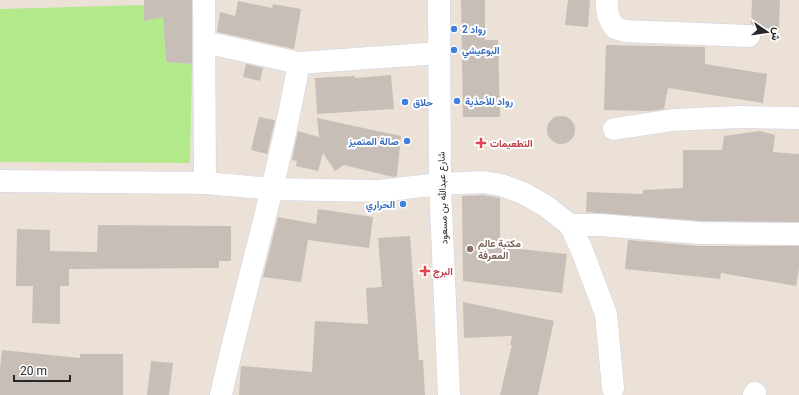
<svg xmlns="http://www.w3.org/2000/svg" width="799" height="395" font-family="Roboto,Vazirmatn,sans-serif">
  <rect width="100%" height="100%" fill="#ece1d6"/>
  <polygon fill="#b2ea8b" points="144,5 144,21 163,17 166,62 192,64 190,163 0,162 0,9"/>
  <g fill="#c7beb7">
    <polygon points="144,0 192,0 192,64 166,62 163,17 144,21"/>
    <polygon points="461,0 485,0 485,40 498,40 500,117 463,117"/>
    <polygon points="568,0 590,0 588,27 565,25"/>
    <polygon points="752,0 780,0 779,28 758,28 751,24"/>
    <polygon points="238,1 272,8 273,4 301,9 294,49 217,32 220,12 235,16"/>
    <polygon points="606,45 705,47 705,64 767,74 763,103 668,88 664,109 651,111 604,110"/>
    <polygon points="246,64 263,68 260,81 243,77"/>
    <polygon points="391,75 394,109 317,114 315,78 355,76 355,78"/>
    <circle cx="561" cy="130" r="14"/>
    <polygon points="259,117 275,120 267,154 251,150"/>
    <polygon points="317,118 401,136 397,176 393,177 344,165 335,171 323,153 318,171 296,166 297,161 292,160 298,131 319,137"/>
    <polygon points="760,131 775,135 773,152 799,154 799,222 701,221 586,212 587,192 643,194 643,190 683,188 683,150 722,150 724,136"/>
    <polygon points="483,195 500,198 500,247 567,254 562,293 463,281 462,196"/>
    <polygon points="318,209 373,217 369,248 308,240 301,282 263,277 278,217 316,224"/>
    <polygon points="98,225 231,226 231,261 219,261 219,268 69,269 69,286 60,286 60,324 32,323 33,286 16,286 17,229 50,230 50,251 97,252"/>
    <polygon points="410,236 419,360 423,360 425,395 239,395 241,366 312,372 315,321 368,324 366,288 382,287 378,238"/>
    <polygon points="628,240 700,246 799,246 799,269 796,286 721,273 720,279 625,269"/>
    <polygon points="463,302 554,321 538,395 500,395 512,345 510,345 512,336 464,338"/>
    <polygon points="2,350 80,358 80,354 123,354 123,395 0,395 0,370"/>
    <polygon points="151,361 173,363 169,395 147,395"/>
  </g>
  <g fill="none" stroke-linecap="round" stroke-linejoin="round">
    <defs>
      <g id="minor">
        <polyline points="204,0 205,183"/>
        <polyline points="439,0 440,184 449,395"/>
        <path d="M607 0C606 11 608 19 615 28L625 31 749 36"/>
        <path d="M204 42 299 63C279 175 246 284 221 395"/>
        <polyline points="299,63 439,53"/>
        <polyline points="614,129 673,120 739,117 799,118"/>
        <polyline points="0,181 205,183 273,189 378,191 440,184 484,182 501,185 523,193 546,206 570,225 581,248 606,314 613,388"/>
        <polyline points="570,225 600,225 700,233 799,234"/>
        <polyline points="754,395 755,393"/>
      </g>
    </defs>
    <use href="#minor" stroke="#ccd2e3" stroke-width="23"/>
    <use href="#minor" stroke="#fff" stroke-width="22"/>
  </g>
  <g fill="#3f7fe0" stroke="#fff" stroke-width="1.5">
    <circle cx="454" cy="29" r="4"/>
    <circle cx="454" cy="50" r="4"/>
    <circle cx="457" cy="101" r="4"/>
    <circle cx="405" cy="102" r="4"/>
    <circle cx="407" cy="141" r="4"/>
    <circle cx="403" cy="204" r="4"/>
  </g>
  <g fill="#e0444e" stroke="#fff" stroke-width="1.5">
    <path d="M479 137h4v4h4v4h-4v4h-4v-4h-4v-4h4z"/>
    <path d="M423 265h4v4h4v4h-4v4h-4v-4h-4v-4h4z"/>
  </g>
  <circle fill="#8d6e63" stroke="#fff" stroke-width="1.5" cx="470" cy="249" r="4"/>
  <g text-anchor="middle" stroke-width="4" stroke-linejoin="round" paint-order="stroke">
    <g font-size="10" font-weight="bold" fill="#366cbe" stroke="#fff" text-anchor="start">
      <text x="462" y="33">رواد 2</text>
      <text x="462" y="54">البوعيشي</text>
      <text x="465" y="105">رواد للأحذية</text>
      <text x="413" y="106">حلاق</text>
      <text x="399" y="145" text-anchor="end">صالة المتميز</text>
      <text x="395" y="208" text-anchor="end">الحراري</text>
    </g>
    <g font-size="10" font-weight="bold" fill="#be3a42" stroke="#fff" text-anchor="start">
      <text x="490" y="147">التطعيمات</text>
      <text x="433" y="275">البرج</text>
    </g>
    <g font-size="10" fill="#272727" stroke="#fff">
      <text transform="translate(442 198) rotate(-92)" y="4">شارع عبدالله بن مسعود</text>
    </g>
    <g font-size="10" font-weight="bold" fill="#785e54" stroke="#fff" text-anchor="start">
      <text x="478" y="247">مكتبة عالم<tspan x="478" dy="12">المعرفة</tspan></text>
    </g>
  </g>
  <g transform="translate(767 32) rotate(103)" stroke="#ffffff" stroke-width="3" paint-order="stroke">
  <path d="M0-3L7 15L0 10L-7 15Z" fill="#272727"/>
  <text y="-6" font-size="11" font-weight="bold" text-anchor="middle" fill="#272727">ش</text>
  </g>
  <path d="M14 375v6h56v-6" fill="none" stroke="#272727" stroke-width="2"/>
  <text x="20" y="375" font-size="12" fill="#272727" stroke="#ffffff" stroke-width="3" paint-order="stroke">20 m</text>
</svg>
